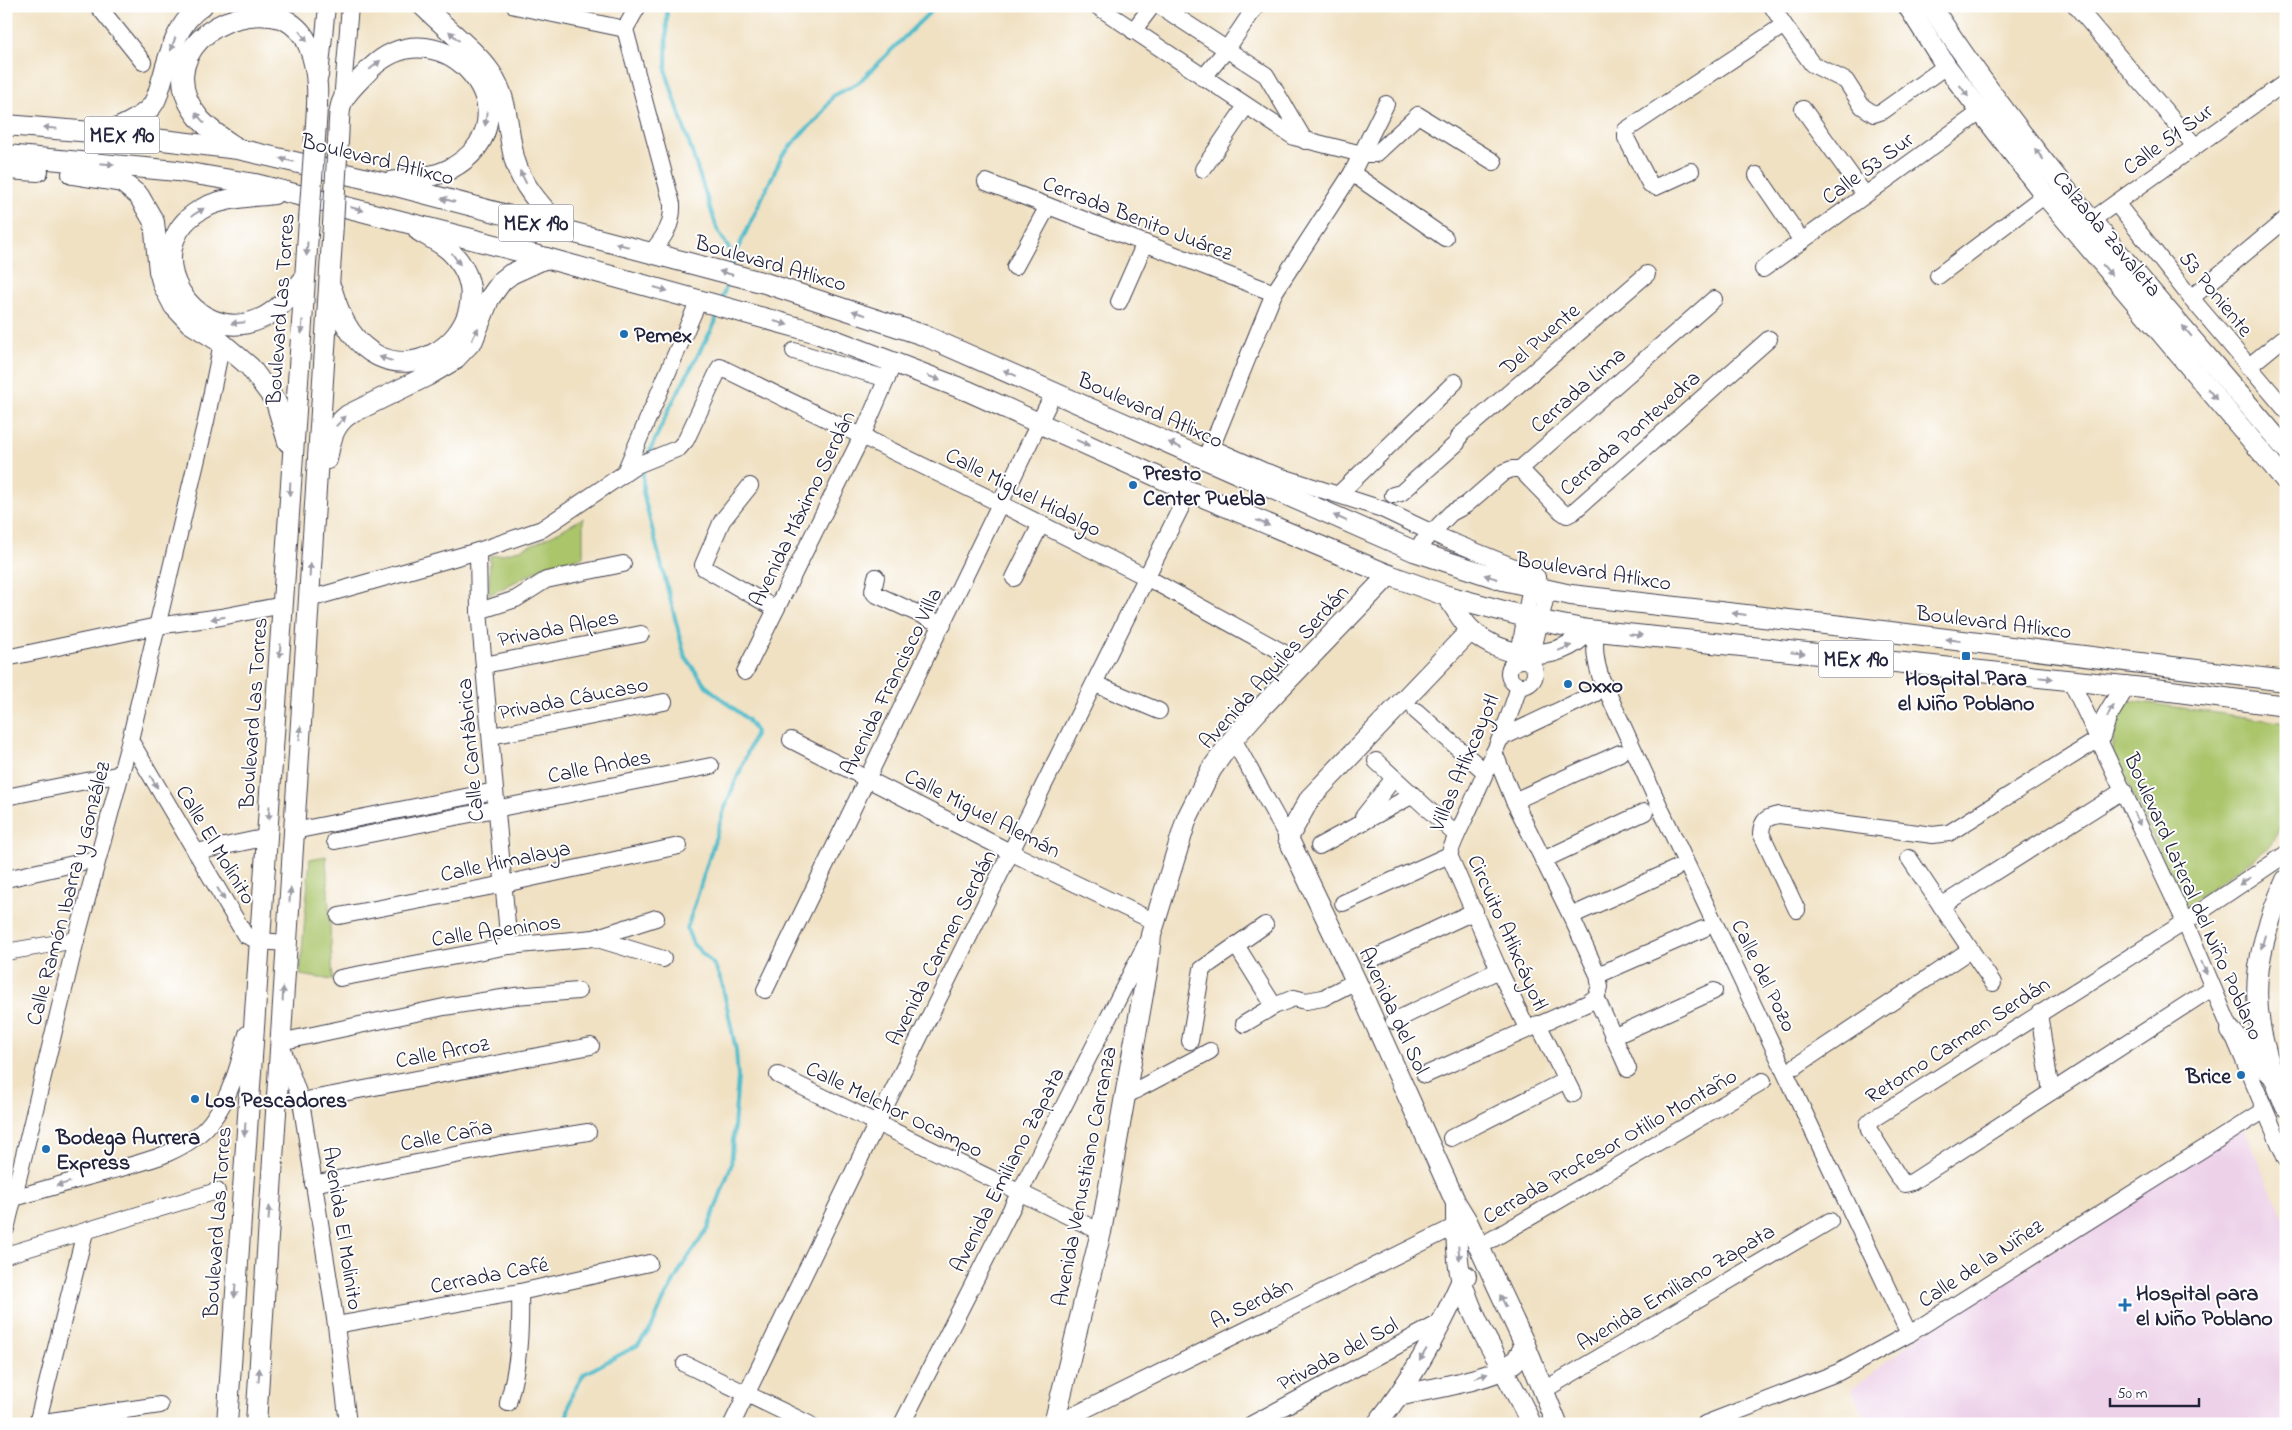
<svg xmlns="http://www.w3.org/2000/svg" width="2292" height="1430" font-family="'Indie Flower',sans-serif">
  <rect width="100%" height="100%" fill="#fff"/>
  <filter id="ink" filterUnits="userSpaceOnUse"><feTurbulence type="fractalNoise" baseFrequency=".02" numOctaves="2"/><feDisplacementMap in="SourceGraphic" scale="10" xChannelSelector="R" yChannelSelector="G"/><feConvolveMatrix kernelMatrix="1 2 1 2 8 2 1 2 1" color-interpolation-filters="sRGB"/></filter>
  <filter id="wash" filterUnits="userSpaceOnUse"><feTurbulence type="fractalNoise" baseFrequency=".0096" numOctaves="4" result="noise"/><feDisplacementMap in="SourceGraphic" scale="20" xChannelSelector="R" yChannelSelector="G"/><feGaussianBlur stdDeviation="1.12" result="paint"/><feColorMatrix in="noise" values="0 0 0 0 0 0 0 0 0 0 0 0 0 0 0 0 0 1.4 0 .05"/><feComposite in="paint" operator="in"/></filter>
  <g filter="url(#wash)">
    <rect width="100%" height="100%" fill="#f0e1c3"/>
    <polygon fill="#edd1e9" points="2243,1129 2286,1223 2286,1424 1868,1424 1851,1390 1918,1337"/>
    <g fill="#aac56b" stroke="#667453">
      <path d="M583 518V557L548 565 489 595 490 556C522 553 555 534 583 518Z"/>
      <polygon points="2126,700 2286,723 2286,817 2268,848 2185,907 2113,751 2114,722"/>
      <polygon points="326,856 333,980 300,975 310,859"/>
    </g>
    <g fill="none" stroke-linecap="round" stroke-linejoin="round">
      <g stroke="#50bccb" stroke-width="4">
        <polyline points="667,6 666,72 717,229 734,257"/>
        <polyline points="731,268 734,257 782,156 802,133 819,118 833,96 858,83 936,6"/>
        <polyline points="722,299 728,280"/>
        <polyline points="648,455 670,407 715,323 718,311"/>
        <polyline points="565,1424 572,1394 584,1374 638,1345 652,1327 662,1303 683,1265 708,1228 731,1166 738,1077 736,1050 722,983 715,966 693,944 687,929 725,807 756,732 747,719 707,687 685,657 643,493 643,468"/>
      </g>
    </g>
  </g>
  <g filter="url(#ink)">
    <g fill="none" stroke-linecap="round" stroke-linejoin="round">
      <defs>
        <g id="minor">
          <polyline points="98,6 143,62"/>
          <polyline points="515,6 625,29"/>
          <path d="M638 6 625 29 672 204C673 225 664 237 651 253"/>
          <polyline points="1097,6 1294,137 1362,154 1376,154 1418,115 1494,162"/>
          <polyline points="1160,6 1266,75 1305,141"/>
          <polyline points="1772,6 1784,25"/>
          <polyline points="2076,6 2195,146"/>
          <polyline points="1133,31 1152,6"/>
          <polyline points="320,76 327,6"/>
          <polyline points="1203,78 1227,49 1256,6"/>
          <polyline points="342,101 350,6"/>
          <polyline points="1803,109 1865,195"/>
          <polyline points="1203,169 1246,106"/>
          <polyline points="1691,171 1656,187 1650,184 1626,138 1626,130 1784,25 1812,64 1846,81 1862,106 1874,114 1883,111 1946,66"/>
          <polyline points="1352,173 1445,238"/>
          <polyline points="1757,175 1802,241"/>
          <polyline points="986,182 1274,293"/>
          <polyline points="2116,203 2191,298 2286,410"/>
          <polyline points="2082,227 2286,82"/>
          <polyline points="1015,267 1048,206"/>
          <polyline points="1763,269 1990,105"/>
          <polyline points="1938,276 2045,195"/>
          <polyline points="2191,298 2286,219"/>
          <polyline points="1119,302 1145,243"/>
          <polyline points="794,351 887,379"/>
          <polyline points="2248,367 2286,336"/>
          <polyline points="1210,447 1264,471 1382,509 1443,538 1534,575 1537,577 1538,588 1545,600 1530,662"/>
          <polyline points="1207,458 1274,293 1352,173 1386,104"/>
          <polyline points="1520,469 1561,511 1567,515 1573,512 1769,339"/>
          <polyline points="624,474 699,300"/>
          <polyline points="750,486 722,521 703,565 704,568 776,609"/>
          <polyline points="1339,494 1455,382"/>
          <polyline points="1393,495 1401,493 1457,443 1460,435 1647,274"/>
          <polyline points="478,551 479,611 509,946"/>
          <polyline points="1414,551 1451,513 1466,505 1504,472 1512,469 1520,469 1714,299"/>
          <polyline points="876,577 873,591 875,594 943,625"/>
          <polyline points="1014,578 1041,524"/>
          <polyline points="309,599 478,551 542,529 637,465 679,448 686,440 720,367 1001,504 1146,577 1304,664"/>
          <polyline points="479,611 516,599 546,580 623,564"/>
          <path d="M1596 630C1594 648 1595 661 1601 678L1663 814 1909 1334"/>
          <polyline points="6,658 157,626 221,617 283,605"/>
          <circle cx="1522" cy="673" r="13"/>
          <polyline points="1518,660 1529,597 1538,588"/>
          <polyline points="484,665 641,634"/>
          <polyline points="745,672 862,436 894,362"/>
          <polyline points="2071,681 2185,922 2286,1159"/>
          <polyline points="1095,684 1159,711"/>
          <polyline points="1416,711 1484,771"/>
          <polyline points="491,736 664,702"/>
          <polyline points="1501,738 1596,693"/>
          <polyline points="1233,739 1288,838"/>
          <polyline points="130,740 245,935 259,941 286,943"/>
          <polyline points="791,740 1012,853 1155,922"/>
          <polyline points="1376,761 1455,834"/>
          <polyline points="6,797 121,774"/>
          <polyline points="1514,801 1620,753"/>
          <polyline points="1363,817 1394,778"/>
          <polyline points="294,831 495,791"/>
          <polyline points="335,841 711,766"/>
          <polyline points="1319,846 1413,795"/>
          <polyline points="196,852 268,837"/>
          <polyline points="1449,855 1499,970 1527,1028"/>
          <path d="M1449 855C1455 836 1463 823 1471 805 1488 766 1507 727 1519 686"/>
          <polyline points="1909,858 1993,983"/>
          <polyline points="1543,860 1645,812"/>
          <polyline points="6,879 96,859"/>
          <polyline points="1343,903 1449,855"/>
          <polyline points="1941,906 2124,790"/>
          <path d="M1797 910 1761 833C1762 820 1767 817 1779 815L1933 835 1949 833 2099 739"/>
          <polyline points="339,916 504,884 679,846"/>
          <polyline points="1571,916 1675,869"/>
          <polyline points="594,938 663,959"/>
          <polyline points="1236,945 1274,1006"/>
          <polyline points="6,952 76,940"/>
          <polyline points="1370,960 1475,911"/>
          <polyline points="1598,975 1703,929"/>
          <polyline points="340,978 509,946 594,938 656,918"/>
          <polyline points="2212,988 1912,1182 1905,1184 1900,1179 1869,1130 1868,1124 1873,1119 2185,922 2286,854"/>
          <polyline points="765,990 1054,392"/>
          <polyline points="1596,997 1628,1069"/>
          <polyline points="2039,1013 2051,1092"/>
          <polyline points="1394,1021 1499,970"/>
          <polyline points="1244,1024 1274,1006 1294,998 1306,1001 1323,998 1356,981"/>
          <polyline points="1538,1024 1573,1094"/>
          <polyline points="1613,1037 1714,991"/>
          <polyline points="1190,1041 1202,969 1265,925"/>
          <polyline points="1796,1066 1970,950"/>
          <polyline points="778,1075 1101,1232"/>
          <polyline points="1425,1075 1588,1003 1596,997 1600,987 1598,975 1571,916 1514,801 1494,752"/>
          <polyline points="1125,1096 1210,1051"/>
          <polyline points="301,1101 591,1046"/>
          <polyline points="1451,1138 1566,1080"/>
          <polyline points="313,1184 500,1146 588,1132"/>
          <path d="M6 1200C36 1192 65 1183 95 1175 134 1164 184 1156 211 1122 231 1096 239 1065 247 1034"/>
          <polyline points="6,1229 76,940 130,740 206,421 222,343"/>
          <polyline points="1479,1247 1763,1081"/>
          <polyline points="6,1255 217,1191"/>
          <polyline points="336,1325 520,1292 649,1263"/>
          <polyline points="685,1364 809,1424"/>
          <polyline points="1544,1390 1830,1221"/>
          <path d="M508 1403C519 1364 521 1333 520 1292"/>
          <polyline points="37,1423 160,1405"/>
          <polyline points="37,1424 85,1232"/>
          <polyline points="348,1424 336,1325 301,1101 280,1042 444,1007 515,996 578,991"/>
          <polyline points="732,1424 877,1123 1189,491"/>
          <polyline points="902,1424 1148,940"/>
          <polyline points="1056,1424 1466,1221"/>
          <polyline points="1252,1424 1443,1321"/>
          <polyline points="1705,1424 1839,1372 1909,1334 2265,1110"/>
        </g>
        <g id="major">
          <path d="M423 6C442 25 477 52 491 73 509 99 507 132 515 161 523 188 544 209 563 230"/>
          <polyline points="1908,6 1946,66 2045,195 2286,481"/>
          <path d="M1931 6C2034 164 2164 305 2286 449"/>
          <polyline points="6,125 104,133 238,149 385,183 765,283 923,335 1414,551 1503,580 1571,595 1842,626 2286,681"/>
          <path d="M106 133C121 127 138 120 150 108 157 101 159 89 162 80 169 54 178 21 202 6"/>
          <path d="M338 141C339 131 338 108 343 100 349 89 362 78 371 68 443 0 543 119 450 169 433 178 408 179 390 182"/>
          <path d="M234 146C222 138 208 129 199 118 151 60 221 0 284 19 295 25 305 35 309 47 321 77 317 107 315 138"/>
          <polyline points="6,155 177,171 255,184 546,258 814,332 968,391 1189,491 1389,575 1447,596 1541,621 1588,630 2163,690 2286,706"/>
          <polyline points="6,169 38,171"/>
          <polyline points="72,174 122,182 139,196 154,222 159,271 163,285 174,306 190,323 222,343 250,367 276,402 288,442"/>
          <path d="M274 194C251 197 221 197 200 210 134 250 192 349 260 319 279 311 292 293 305 278"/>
          <path d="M332 290C373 436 524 326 451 252 442 243 429 237 419 231"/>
          <path d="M327 459C331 441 332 427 348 415L427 376 454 360 473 340 489 299 502 281 511 274 546 258"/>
          <path d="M1447 596C1455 607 1462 622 1472 631 1504 660 1559 664 1588 630"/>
          <polyline points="1471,630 1310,798 1288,838 1356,981 1456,1203 1467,1221 1525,1345 1557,1424"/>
          <polyline points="2099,739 2107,716 2125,686"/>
          <path d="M2286 880C2247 966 2248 1021 2286 1107"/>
          <polyline points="2231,1031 2271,1074 2286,1071"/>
          <path d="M1456 1205C1456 1228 1456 1260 1462 1282 1477 1333 1510 1375 1531 1424"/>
          <path d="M1399 1396C1427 1389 1490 1380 1512 1364 1519 1359 1521 1352 1525 1345"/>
          <path d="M227 1424C252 1022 282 621 309 220"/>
          <polyline points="256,1424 333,224"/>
          <polyline points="1054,1424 1101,1232 1148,966 1151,935 1187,818 1211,770 1233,739 1257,712 1389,575"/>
          <path d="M1377 1424C1412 1380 1439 1331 1462 1280L1466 1276"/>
        </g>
      </defs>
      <use href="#minor" stroke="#413f4f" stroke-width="18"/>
      <use href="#major" stroke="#413f4f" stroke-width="22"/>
      <use href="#minor" stroke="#fff" stroke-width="16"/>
      <use href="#major" stroke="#fff" stroke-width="20"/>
      <defs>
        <g id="major-bridge">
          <polyline points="309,220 315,138"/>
          <polyline points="333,224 338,141"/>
        </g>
      </defs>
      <use href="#major-bridge" stroke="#413f4f" stroke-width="22" stroke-linecap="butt"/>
      <use href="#major-bridge" stroke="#fff" stroke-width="20"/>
    </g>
    <defs><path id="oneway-solid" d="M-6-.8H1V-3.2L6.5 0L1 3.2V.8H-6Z" transform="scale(1.25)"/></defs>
    <g fill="#9c9ca7">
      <use href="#oneway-solid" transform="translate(303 36) rotate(54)"/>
      <use href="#oneway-solid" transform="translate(454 36) rotate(-137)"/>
      <use href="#oneway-solid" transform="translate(173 44) rotate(110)"/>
      <use href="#oneway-solid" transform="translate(375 65) rotate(-40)"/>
      <use href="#oneway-solid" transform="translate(1964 91) rotate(54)"/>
      <use href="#oneway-solid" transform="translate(200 118) rotate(-131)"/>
      <use href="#oneway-solid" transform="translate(486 119) rotate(97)"/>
      <use href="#oneway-solid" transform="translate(50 128) rotate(-175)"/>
      <use href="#oneway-solid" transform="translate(2039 154) rotate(-129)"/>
      <use href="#oneway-solid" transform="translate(287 160) rotate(-167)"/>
      <use href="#oneway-solid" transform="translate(107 164) rotate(5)"/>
      <use href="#oneway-solid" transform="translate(523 177) rotate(-117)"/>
      <use href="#oneway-solid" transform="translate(448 200) rotate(-165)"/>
      <use href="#oneway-solid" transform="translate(357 209) rotate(15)"/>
      <use href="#oneway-solid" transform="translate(198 212) rotate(-32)"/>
      <use href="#oneway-solid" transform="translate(622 245) rotate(-165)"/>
      <use href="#oneway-solid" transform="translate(307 249) rotate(94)"/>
      <use href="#oneway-solid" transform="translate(456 259) rotate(54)"/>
      <use href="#oneway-solid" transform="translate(2107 270) rotate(50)"/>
      <use href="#oneway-solid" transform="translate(726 273) rotate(-165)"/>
      <use href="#oneway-solid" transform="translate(661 289) rotate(16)"/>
      <use href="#oneway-solid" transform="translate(859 313) rotate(-162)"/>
      <use href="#oneway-solid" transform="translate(238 323) rotate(175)"/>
      <use href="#oneway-solid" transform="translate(781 323) rotate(16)"/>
      <use href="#oneway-solid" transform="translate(302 327) rotate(94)"/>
      <use href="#oneway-solid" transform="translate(2187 331) rotate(-130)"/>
      <use href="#oneway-solid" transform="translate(475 334) rotate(-62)"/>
      <use href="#oneway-solid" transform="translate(386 359) rotate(-162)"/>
      <use href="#oneway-solid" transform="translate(1010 373) rotate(-156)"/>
      <use href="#oneway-solid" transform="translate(934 378) rotate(21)"/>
      <use href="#oneway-solid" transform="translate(2212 394) rotate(50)"/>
      <use href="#oneway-solid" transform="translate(341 421) rotate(-46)"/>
      <use href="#oneway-solid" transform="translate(1083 443) rotate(24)"/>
      <use href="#oneway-solid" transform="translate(1175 445) rotate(-156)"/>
      <use href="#oneway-solid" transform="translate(290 489) rotate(93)"/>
      <use href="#oneway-solid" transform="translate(1340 518) rotate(-156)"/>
      <use href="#oneway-solid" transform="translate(1263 523) rotate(23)"/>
      <use href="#oneway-solid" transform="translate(310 570) rotate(-87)"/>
      <use href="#oneway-solid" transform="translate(1491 577) rotate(-163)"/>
      <use href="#oneway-solid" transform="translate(1739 614) rotate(-173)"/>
      <use href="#oneway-solid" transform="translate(218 618) rotate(171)"/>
      <use href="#oneway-solid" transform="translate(1636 635) rotate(6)"/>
      <use href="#oneway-solid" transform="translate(1953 640) rotate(-173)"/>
      <use href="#oneway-solid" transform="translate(1565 648) rotate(-22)"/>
      <use href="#oneway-solid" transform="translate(280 651) rotate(94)"/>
      <use href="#oneway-solid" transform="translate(1798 653) rotate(6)"/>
      <use href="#oneway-solid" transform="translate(2046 678) rotate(6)"/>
      <use href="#oneway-solid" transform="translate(2110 711) rotate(-66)"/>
      <use href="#oneway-solid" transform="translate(300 733) rotate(-86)"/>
      <use href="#oneway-solid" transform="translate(154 782) rotate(60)"/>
      <use href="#oneway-solid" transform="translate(269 813) rotate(94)"/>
      <use href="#oneway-solid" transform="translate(2137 819) rotate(65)"/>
      <use href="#oneway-solid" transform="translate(2245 881) rotate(146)"/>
      <use href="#oneway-solid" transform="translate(221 894) rotate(59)"/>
      <use href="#oneway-solid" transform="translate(290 895) rotate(-86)"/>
      <use href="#oneway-solid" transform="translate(2263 942) rotate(106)"/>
      <use href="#oneway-solid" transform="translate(2204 968) rotate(67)"/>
      <use href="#oneway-solid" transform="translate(283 994) rotate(-87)"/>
      <use href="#oneway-solid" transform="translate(245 1129) rotate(94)"/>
      <use href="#oneway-solid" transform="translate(63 1184) rotate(164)"/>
      <use href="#oneway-solid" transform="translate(269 1213) rotate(-86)"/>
      <use href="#oneway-solid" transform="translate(1459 1253) rotate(84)"/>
      <use href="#oneway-solid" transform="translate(235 1291) rotate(94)"/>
      <use href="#oneway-solid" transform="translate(1503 1301) rotate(-116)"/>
      <use href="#oneway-solid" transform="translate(1423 1355) rotate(120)"/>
      <use href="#oneway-solid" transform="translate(259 1375) rotate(-86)"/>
      <use href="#oneway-solid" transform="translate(1481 1376) rotate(-18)"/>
    </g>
  </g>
  <g fill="#1f6fb2" stroke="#fff" stroke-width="2">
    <circle cx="624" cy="334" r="5"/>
    <circle cx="1133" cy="485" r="5"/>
    <rect x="1961" y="651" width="10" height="10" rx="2.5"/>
    <circle cx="1568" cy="684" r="5"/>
    <circle cx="2241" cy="1075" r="5"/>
    <circle cx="195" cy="1099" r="5"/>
    <circle cx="46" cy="1149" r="5"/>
    <path d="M2122.5 1297.5h5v5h5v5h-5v5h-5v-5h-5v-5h5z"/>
  </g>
  <g text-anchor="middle" stroke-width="4" stroke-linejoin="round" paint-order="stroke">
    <g fill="#fff" stroke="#646476" stroke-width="1">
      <rect x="84.5" y="116.5" width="75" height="37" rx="4"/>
      <rect x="498.5" y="204.5" width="75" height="37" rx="4"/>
      <rect x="1818.5" y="640.5" width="75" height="37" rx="4"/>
    </g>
    <g font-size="21" font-weight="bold" fill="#22223b">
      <text x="122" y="142">MEX 190</text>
      <text x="536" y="230">MEX 190</text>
      <text x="1856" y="666">MEX 190</text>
    </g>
    <g font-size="22" fill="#22223b" stroke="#fff">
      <text transform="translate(2167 138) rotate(-36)" y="8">Calle 51 Sur</text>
      <text transform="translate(378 158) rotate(14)" y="8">Boulevard Atlixco</text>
      <text transform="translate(1867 167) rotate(-36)" y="8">Calle 53 Sur</text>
      <text transform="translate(1138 217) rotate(21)" y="8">Cerrada Benito Juárez</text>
      <text transform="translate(2108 233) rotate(50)" y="8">Calzada Zavaleta</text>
      <text transform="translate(771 262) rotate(16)" y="8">Boulevard Atlixco</text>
      <text transform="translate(2217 293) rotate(51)" y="8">53 Poniente</text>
      <text transform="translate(279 309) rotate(-86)" y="8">Boulevard Las Torres</text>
      <text transform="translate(1539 338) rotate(-41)" y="8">Del Puente</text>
      <text transform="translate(1577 389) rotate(-41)" y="8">Cerrada Lima</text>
      <text transform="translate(1151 409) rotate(24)" y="8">Boulevard Atlixco</text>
      <text transform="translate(1629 432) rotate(-41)" y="8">Cerrada Pontevedra</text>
      <text transform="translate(1024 491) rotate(27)" y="8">Calle Miguel Hidalgo</text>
      <text transform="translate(801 508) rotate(-64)" y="8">Avenida Máximo Serdán</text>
      <text transform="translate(1594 570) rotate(9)" y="8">Boulevard Atlixco</text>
      <text transform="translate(1994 621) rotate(7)" y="8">Boulevard Atlixco</text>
      <text transform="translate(558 627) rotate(-11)" y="8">Privada Alpes</text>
      <text transform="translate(1273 666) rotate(-48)" y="8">Avenida Aquiles Serdán</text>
      <text transform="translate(890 681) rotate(-64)" y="8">Avenida Francisco Villa</text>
      <text transform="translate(573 697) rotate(-11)" y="8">Privada Cáucaso</text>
      <text transform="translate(252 713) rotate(-86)" y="8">Boulevard Las Torres</text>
      <text transform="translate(469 750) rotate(-95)" y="8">Calle Cantábrica</text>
      <text transform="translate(1463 762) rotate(-67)" y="8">Villas Atlixcayotl</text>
      <text transform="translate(599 765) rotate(-11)" y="8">Calle Andes</text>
      <text transform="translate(983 812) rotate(27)" y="8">Calle Miguel Alemán</text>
      <text transform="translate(217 844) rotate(59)" y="8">Calle El Molinito</text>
      <text transform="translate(505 860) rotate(-12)" y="8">Calle Himalaya</text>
      <text transform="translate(67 893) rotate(-75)" y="8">Calle Ramón Ibarra y González</text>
      <text transform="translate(2195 896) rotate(66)" y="8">Boulevard Lateral del Niño Poblano</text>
      <text transform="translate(496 929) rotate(-8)" y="8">Calle Apeninos</text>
      <text transform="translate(1509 932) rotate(66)" y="8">Circuito Atlixcáyotl</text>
      <text transform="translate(940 947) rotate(-63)" y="8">Avenida Carmen Serdán</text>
      <text transform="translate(1765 975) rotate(64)" y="8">Calle del Pozo</text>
      <text transform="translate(1395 1010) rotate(65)" y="8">Avenida del Sol</text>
      <text transform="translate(1957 1039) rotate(-33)" y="8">Retorno Carmen Serdán</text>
      <text transform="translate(442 1051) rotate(-11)" y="8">Calle Arroz</text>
      <text transform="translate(895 1108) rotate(26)" y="8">Calle Melchor Ocampo</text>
      <text transform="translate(446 1134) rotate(-11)" y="8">Calle Caña</text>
      <text transform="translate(1609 1145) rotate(-30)" y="8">Cerrada Profesor Otilio Montaño</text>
      <text transform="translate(1006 1169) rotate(-63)" y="8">Avenida Emiliano Zapata</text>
      <text transform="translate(1083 1176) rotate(-79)" y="8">Avenida Venustiano Carranza</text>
      <text transform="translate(216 1222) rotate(-86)" y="8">Boulevard Las Torres</text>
      <text transform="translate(344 1228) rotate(81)" y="8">Avenida El Molinito</text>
      <text transform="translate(1980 1262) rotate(-33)" y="8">Calle de la Niñez</text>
      <text transform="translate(489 1274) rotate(-11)" y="8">Cerrada Café</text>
      <text transform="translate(1675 1286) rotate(-31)" y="8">Avenida Emiliano Zapata</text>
      <text transform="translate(1251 1302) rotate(-26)" y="8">A. Serdán</text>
      <text transform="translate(1337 1353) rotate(-28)" y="8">Privada del Sol</text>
    </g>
    <g font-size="22" font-weight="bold" fill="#22223b" stroke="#fff" text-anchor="start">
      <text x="634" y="342">Pemex</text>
      <text x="1143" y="480">Presto<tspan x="1143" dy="25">Center Puebla</tspan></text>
      <text x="1966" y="685" text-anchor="middle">Hospital Para<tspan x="1966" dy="25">el Niño Poblano</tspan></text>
      <text x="1578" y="692">Oxxo</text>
      <text x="2231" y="1083" text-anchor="end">Brice</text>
      <text x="205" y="1107">Los Pescadores</text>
      <text x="56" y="1144">Bodega Aurrera<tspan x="56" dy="25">Express</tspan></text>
      <text x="2136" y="1300">Hospital para<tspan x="2136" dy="25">el Niño Poblano</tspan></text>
    </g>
  </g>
  <rect width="2292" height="1430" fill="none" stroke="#fff" stroke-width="25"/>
  <path d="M2110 1398v8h89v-8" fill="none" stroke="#22223b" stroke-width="2.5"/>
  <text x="2117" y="1398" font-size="15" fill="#22223b" stroke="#ffffff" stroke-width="4" paint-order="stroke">50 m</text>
</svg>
